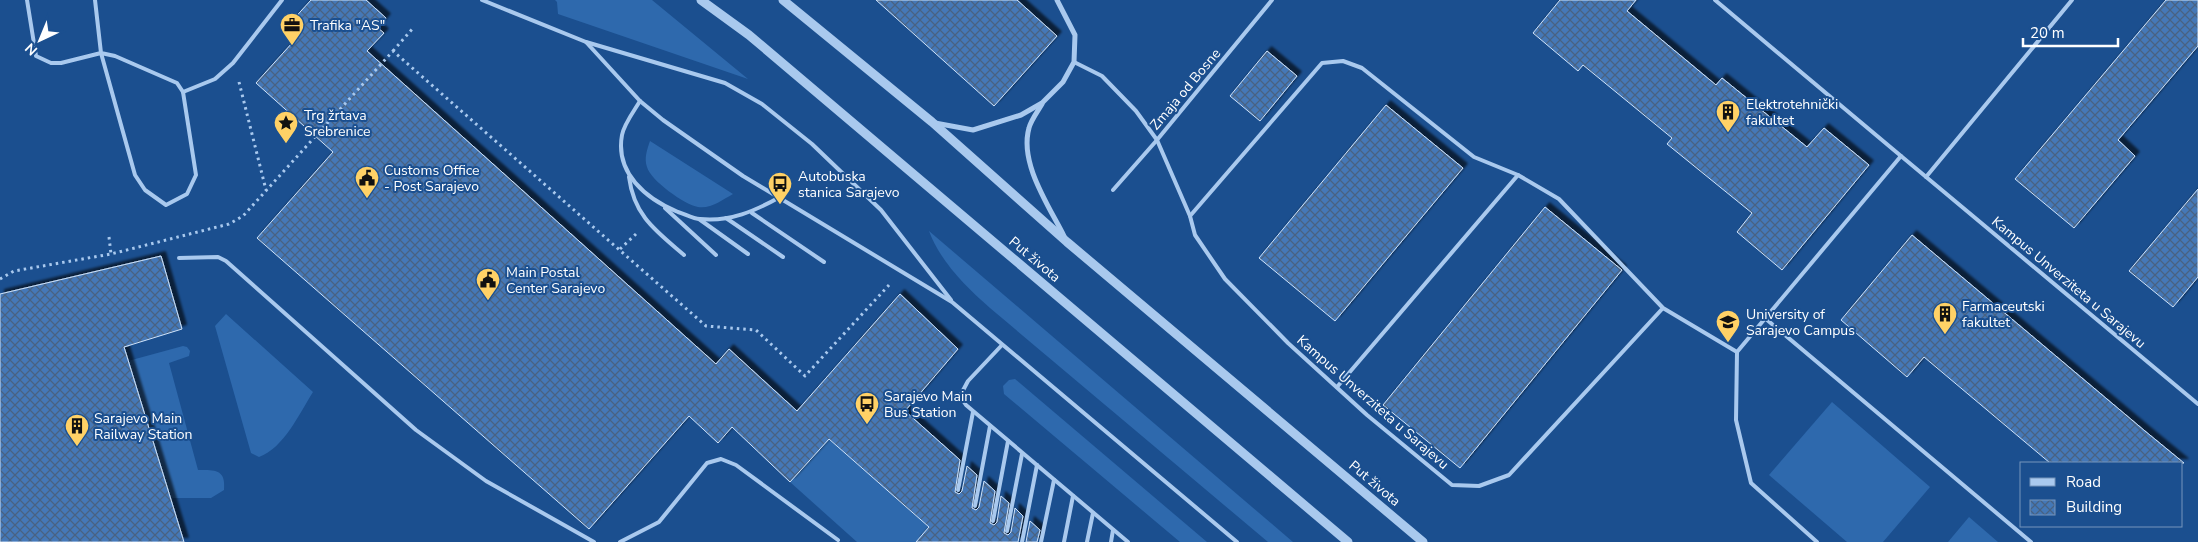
<svg xmlns="http://www.w3.org/2000/svg" width="2198" height="542" font-family="'Nunito Sans',sans-serif">
  <defs>
    <pattern id="building-cross-hatch" width="8" height="8" patternUnits="userSpaceOnUse" patternTransform="scale(1.25)"><rect width="8" height="8" fill="#4478b7"/><path d="M0 0l8 8M0 8l8-8" fill="none" stroke="#486282"/></pattern>
    <filter id="shadow"><feDropShadow dx="4.5" dy="-4.5" stdDeviation="1" flood-color="#0009"/></filter>
  </defs>
  <rect width="100%" height="100%" fill="#1b4f8f"/>
  <g fill="#2e69ad">
    <polygon points="555,0 652,0 748,79 558,14 557,2"/>
    <path d="M650 141 733 194C722 200 711 209 698 207 685 205 650 180 647 167 644 158 647 150 650 141Z"/>
    <path d="M929 231 1293 542H1268L990 308C966 287 940 261 929 231Z"/>
    <path d="M226 314 313 392C299 414 284 448 259 457L251 453 215 326Z"/>
    <path d="M183 346 187 347 190 351 189 356 169 363 198 470C215 470 226 469 224 490L211 498H171L128 361Z"/>
    <polygon points="1015,379 1207,542 1180,542 1004,394 1003,386 1009,380"/>
    <polygon points="1832,402 1930,487 1883,542 1847,542 1769,475"/>
    <polygon points="829,439 929,527 916,542 857,542 790,482"/>
    <polygon points="1969,517 1998,542 1948,542"/>
  </g>
  <g fill="url(#building-cross-hatch)" stroke="#cfe3fa" filter="url(#shadow)">
    <polygon points="311,0 366,0 386,18 378,28 384,33 367,51 716,364 729,349 797,411 900,294 958,349 905,411 960,460 955,492 959,494 962,491 967,466 977,475 972,508 976,510 979,507 984,481 995,491 990,523 994,525 997,522 1001,496 1009,503 1004,533 1008,535 1011,532 1015,508 1023,516 1018,542 916,542 929,527 829,439 790,482 732,427 718,443 689,416 589,529 257,238 333,152 256,83 302,32 291,22"/>
    <polygon points="876,0 1017,0 1057,36 994,106"/>
    <polygon points="1560,0 1636,0 1627,11 1716,85 1722,78 1807,147 1824,128 1869,165 1782,270 1737,232 1752,213 1667,144 1672,138 1583,65 1578,71 1533,33"/>
    <polygon points="2166,0 2198,0 2198,46 2118,140 2135,156 2074,228 2015,179"/>
    <polygon points="1267,51 1297,76 1260,121 1230,96"/>
    <polygon points="1386,105 1463,168 1335,321 1259,258"/>
    <polygon points="2198,189 2198,277 2173,307 2129,271"/>
    <polygon points="1545,207 1622,270 1460,468 1383,405"/>
    <polygon points="1912,235 2145,431 2184,463 2050,463 1924,357 1907,377 1841,320"/>
    <polygon points="161,256 182,329 124,347 184,542 0,542 0,294"/>
    <polygon points="1030,521 1040,530 1037,542 1026,542"/>
  </g>
  <g fill="none" stroke-linecap="round" stroke-linejoin="round">
    <g stroke="#a9c9ee" stroke-width="3" stroke-dasharray="2.5 4" stroke-linecap="butt">
      <polyline points="393,51 414,27"/>
      <polyline points="239,82 266,190"/>
      <polyline points="109,237 111,254"/>
      <polyline points="620,249 636,234"/>
      <polyline points="0,279 14,271 111,254 229,224 243,216 393,51 706,326 756,330 805,376 889,285"/>
    </g>
    <g stroke="#a9c9ee" stroke-width="4">
      <polyline points="27,0 36,56 51,63 61,63 101,53 115,56 177,83 183,92 196,175 187,194 166,205 145,190 135,175 101,53 95,0"/>
      <polyline points="482,0 586,42 725,83 762,104 812,144 881,210 951,300"/>
      <polyline points="586,42 640,101 663,120 743,176 952,302 1237,542"/>
      <polyline points="1074,62 1102,76 1136,111 1157,140 1190,216"/>
      <polyline points="183,92 215,79 233,63 282,0"/>
      <path d="M640 101C634 111 624 124 622 135 615 173 646 199 678 212 685 214 693 219 700 219 730 222 755 211 780 197"/>
      <polyline points="1901,156 2198,404"/>
      <path d="M629 177C634 216 656 231 684 255"/>
      <polyline points="1926,177 2072,0"/>
      <polyline points="1113,190 1157,140 1272,0"/>
      <polyline points="665,208 716,255"/>
      <polyline points="752,213 824,262"/>
      <polyline points="726,218 783,257"/>
      <polyline points="699,219 748,254"/>
      <polyline points="179,258 218,257 226,261 416,430 486,481 594,542"/>
      <polyline points="1663,308 1559,199 1518,175 1474,157 1362,68 1343,61 1322,63 1190,216 1195,235 1225,279 1288,343 1367,415 1452,485 1479,486 1509,475 1663,308 1737,352 1901,156 1715,0"/>
      <polyline points="1766,319 2031,542"/>
      <polyline points="1002,345 968,381 960,396 966,405 1128,542"/>
      <polyline points="1737,352 1736,420 1751,483 1817,542"/>
      <polyline points="1337,387 1518,175"/>
      <polyline points="958,490 973,412"/>
      <polyline points="975,506 990,426"/>
      <polyline points="993,521 1008,441"/>
      <polyline points="1007,531 1022,454"/>
      <polyline points="620,542 659,522 707,463 721,459 736,465 838,540"/>
      <polyline points="1022,542 1037,465"/>
      <polyline points="1041,542 1054,480"/>
      <polyline points="1064,542 1073,496"/>
      <polyline points="1087,542 1093,513"/>
      <polyline points="1111,542 1113,530"/>
    </g>
    <g stroke="#a9c9ee" stroke-width="5">
      <path d="M1042 104C1038 111 1031 120 1029 128 1019 163 1049 206 1064 236"/>
      <polyline points="935,123 973,130 1021,115 1042,103 1063,82 1074,62 1075,35 1057,0"/>
    </g>
    <g stroke="#a9c9ee" stroke-width="9">
      <polyline points="701,0 749,35 1348,542"/>
      <polyline points="783,0 932,122 1067,242 1423,542"/>
    </g>
  </g>
  <defs>
    <symbol id="office-pin" viewBox="-11 -11 22 30"><path d="M0 17L-7.5 6A9.5 9.5 0 1 1 7.5 6Z" fill="#ffd166" stroke="#1b4f8f"/><path d="M-6-3h4V-5.5h4V-3h4V5H-6ZM-1-4.5V-3h2v-1.5ZM-6 0V1H6V0Z" fill="#111"/></symbol>
    <symbol id="building-pin" viewBox="-11 -11 22 30"><path d="M0 17L-7.5 6A9.5 9.5 0 1 1 7.5 6Z" fill="#ffd166" stroke="#1b4f8f"/><path d="M-4-6H4V6H1V3H-1V6H-4ZM-2.5-4.3h1.7v1.8h-1.7ZM.8-4.3h1.7v1.8H.8ZM-2.5-1h1.7V.8h-1.7ZM.8-1h1.7V.8H.8Z" fill="#111"/></symbol>
    <symbol id="sight-pin" viewBox="-11 -11 22 30"><path d="M0 17L-7.5 6A9.5 9.5 0 1 1 7.5 6Z" fill="#ffd166" stroke="#1b4f8f"/><path d="M0-6L1.8-2.2L6-1.7L2.9 1.2L3.7 5.4L0 3.3L-3.7 5.4L-2.9 1.2L-6-1.7L-1.8-2.2Z" fill="#111"/></symbol>
    <symbol id="civic-pin" viewBox="-11 -11 22 30"><path d="M0 17L-7.5 6A9.5 9.5 0 1 1 7.5 6Z" fill="#ffd166" stroke="#1b4f8f"/><path d="M-.6-6.5H3V-4.5H.6V-3L4-1V1h2V6H-6V1h2V-1L-.6-3ZM-1.2 2.5V6h2.4V2.5Z" fill="#111"/></symbol>
    <symbol id="bus-pin" viewBox="-11 -11 22 30"><path d="M0 17L-7.5 6A9.5 9.5 0 1 1 7.5 6Z" fill="#ffd166" stroke="#1b4f8f"/><path d="M-5-6H5V4H4V6H2V4H-2V6H-4V4H-5ZM-3.5-4V0h7V-4ZM-3.5 1.2v1.5H-2V1.2ZM2 1.2v1.5H3.5V1.2Z" fill="#111"/></symbol>
    <symbol id="university-pin" viewBox="-11 -11 22 30"><path d="M0 17L-7.5 6A9.5 9.5 0 1 1 7.5 6Z" fill="#ffd166" stroke="#1b4f8f"/><path d="M0-5L7-2L0 1L-7-2ZM-4 1L0 2.5L4 1V4Q0 6-4 4Z" fill="#111"/></symbol>
  </defs>
  <g fill-rule="evenodd">
    <use href="#office-pin" x="278" y="11" width="28" height="38"/>
    <use href="#building-pin" x="1714" y="98" width="28" height="38"/>
    <use href="#sight-pin" x="272" y="109" width="28" height="38"/>
    <use href="#civic-pin" x="353" y="164" width="28" height="38"/>
    <use href="#bus-pin" x="766" y="170" width="28" height="38"/>
    <use href="#civic-pin" x="474" y="266" width="28" height="38"/>
    <use href="#building-pin" x="1931" y="300" width="28" height="38"/>
    <use href="#university-pin" x="1714" y="308" width="28" height="38"/>
    <use href="#bus-pin" x="853" y="390" width="28" height="38"/>
    <use href="#building-pin" x="63" y="412" width="28" height="38"/>
  </g>
  <g text-anchor="middle" stroke-width="4" stroke-linejoin="round" paint-order="stroke">
    <g font-size="14" fill="#fff" stroke="#1b4f8f" text-anchor="start">
      <text x="310" y="30">Trafika "AS"</text>
      <text x="1746" y="109">Elektrotehnički<tspan x="1746" dy="16">fakultet</tspan></text>
      <text x="304" y="120">Trg žrtava<tspan x="304" dy="16">Srebrenice</tspan></text>
      <text x="384" y="175">Customs Office<tspan x="384" dy="16">- Post Sarajevo</tspan></text>
      <text x="798" y="181">Autobuska<tspan x="798" dy="16">stanica Sarajevo</tspan></text>
      <text x="506" y="277">Main Postal<tspan x="506" dy="16">Center Sarajevo</tspan></text>
      <text x="1962" y="311">Farmaceutski<tspan x="1962" dy="16">fakultet</tspan></text>
      <text x="1746" y="319">University of<tspan x="1746" dy="16">Sarajevo Campus</tspan></text>
      <text x="884" y="401">Sarajevo Main<tspan x="884" dy="16">Bus Station</tspan></text>
      <text x="94" y="423">Sarajevo Main<tspan x="94" dy="16">Railway Station</tspan></text>
    </g>
    <g font-size="14" fill="#fff" stroke="#1b4f8f">
      <text transform="translate(1185 89) rotate(-50)" y="5">Zmaja od Bosne</text>
      <text transform="translate(1035 259) rotate(40)" y="5">Put života</text>
      <text transform="translate(2069 282) rotate(40)" y="5">Kampus Unverziteta u Sarajevu</text>
      <text transform="translate(1373 402) rotate(41)" y="5">Kampus Unverziteta u Sarajevu</text>
      <text transform="translate(1375 483) rotate(40)" y="5">Put života</text>
    </g>
  </g>
  <rect x="2020" y="462" width="162" height="65" fill="#1b4f8f" stroke="#7695bc"/>
  <rect x="2030" y="478" width="25" height="8" fill="#a9c9ee" stroke="#7695bc"/>
  <text x="2066" y="487" font-size="15" fill="#ffffff">Road</text>
  <rect x="2030" y="500" width="25" height="15" fill="url(#building-cross-hatch)" stroke="#7695bc"/>
  <text x="2066" y="512" font-size="15" fill="#ffffff">Building</text>
  <g transform="translate(40 40) rotate(224)" stroke="#1b4f8f" stroke-width="4" paint-order="stroke">
  <path d="M0-4L9 19L0 12L-9 19Z" fill="#ffffff"/>
  <text y="-8" font-size="14" font-weight="bold" text-anchor="middle" fill="#ffffff">N</text>
  </g>
  <path d="M2023 38v8h95v-8" fill="none" stroke="#ffffff" stroke-width="2.5"/>
  <text x="2030" y="38" font-size="15" fill="#ffffff" stroke="#1b4f8f" stroke-width="4" paint-order="stroke">20 m</text>
</svg>
